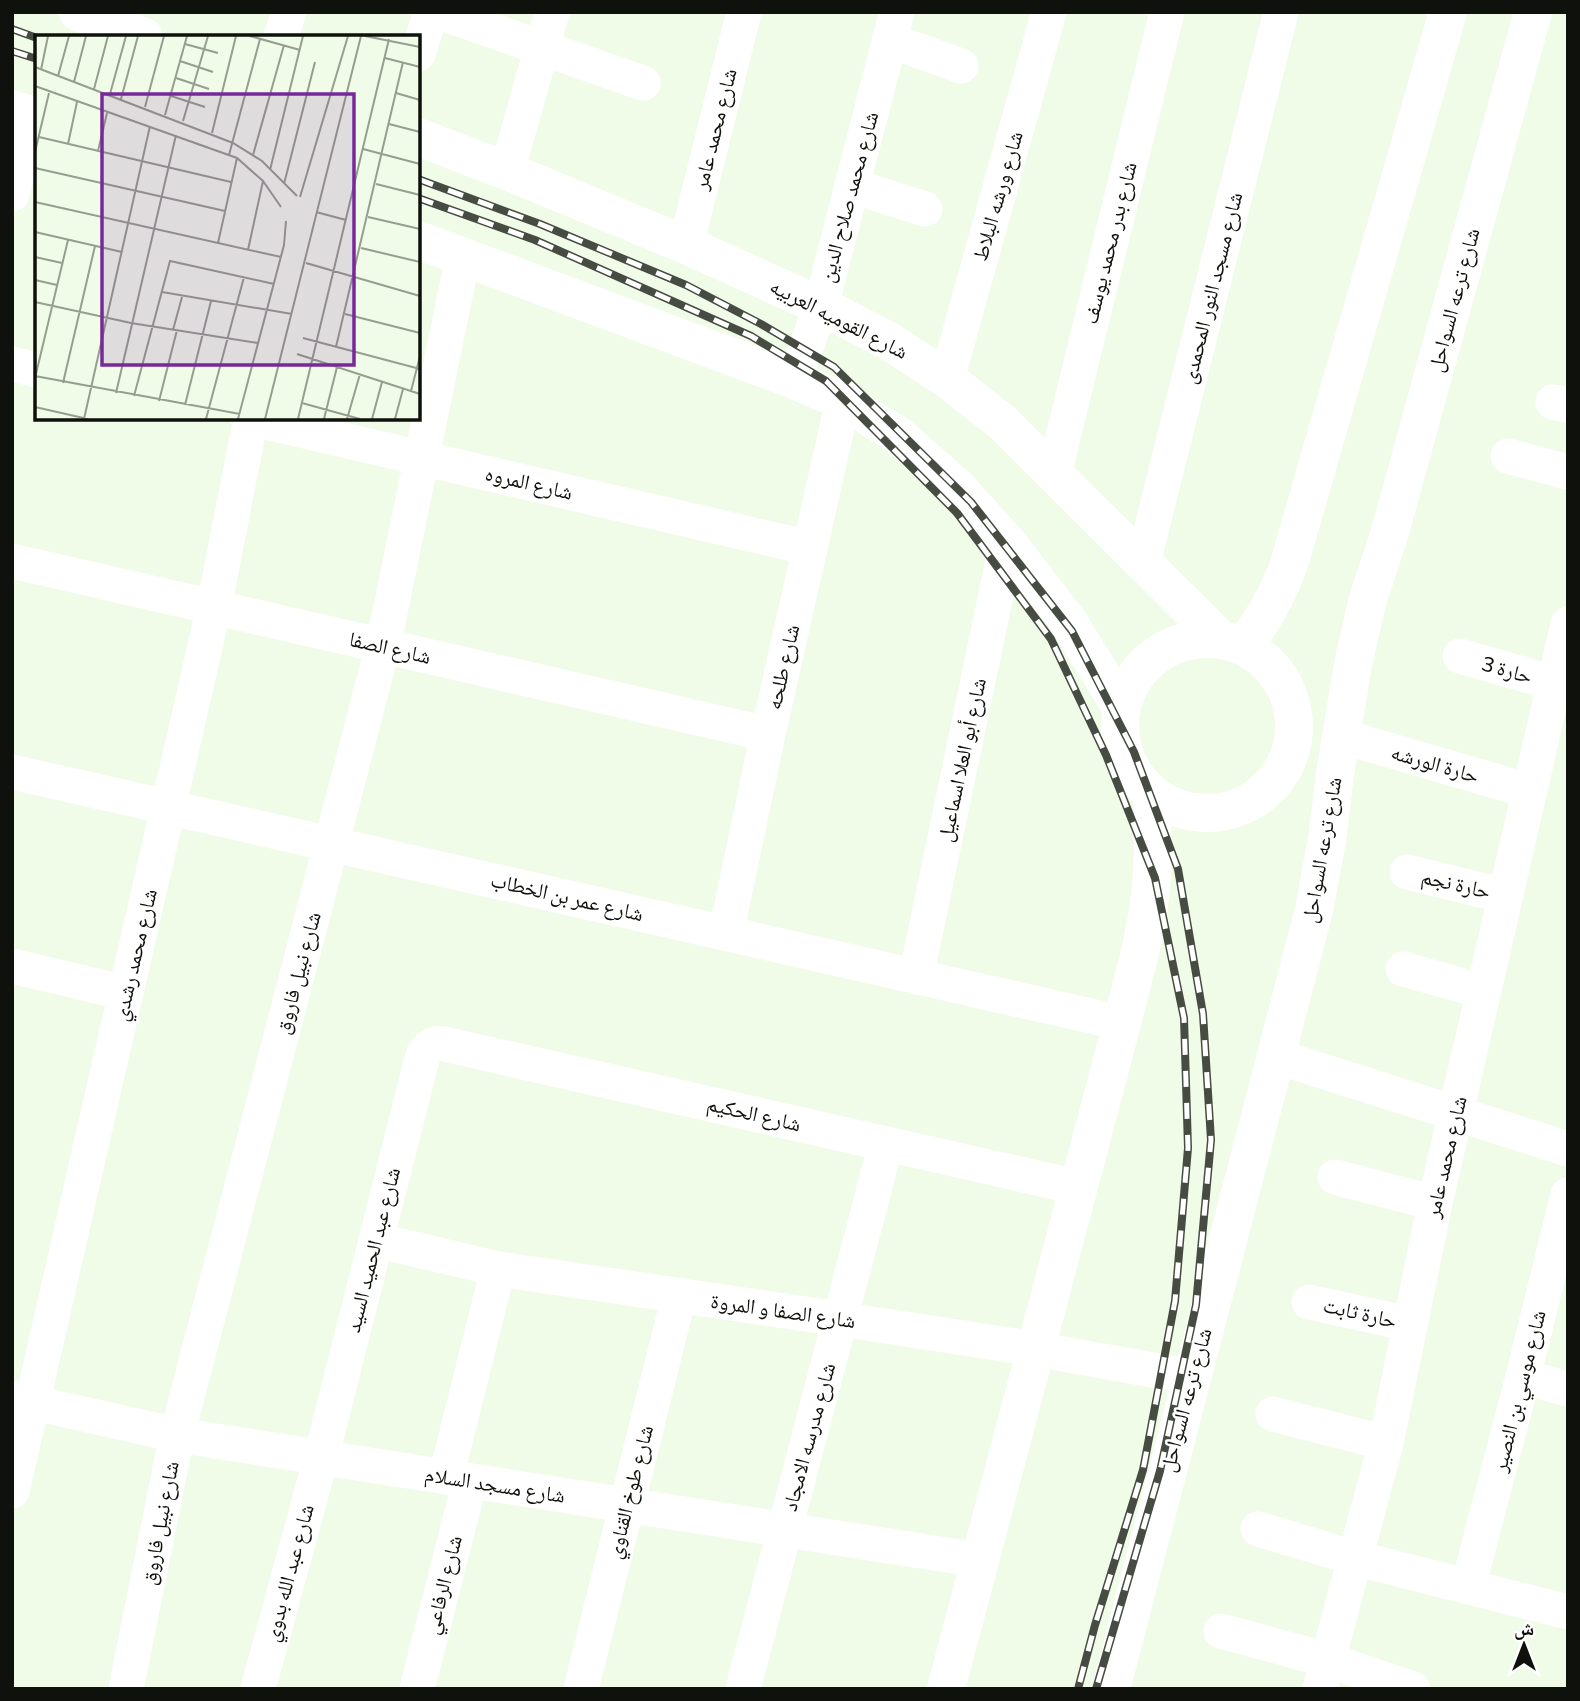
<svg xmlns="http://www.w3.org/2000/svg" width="1580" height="1701" font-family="Commissioner,'Noto Naskh Arabic',sans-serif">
  <rect width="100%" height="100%" fill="#f0fce8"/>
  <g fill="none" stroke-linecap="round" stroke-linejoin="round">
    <g stroke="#fff" stroke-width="35">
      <polyline points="439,12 643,83"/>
      <polyline points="281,37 289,12"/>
      <polyline points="889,40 961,66"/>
      <polyline points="418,54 431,12"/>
      <polyline points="507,171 552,12"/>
      <polyline points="852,186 925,209"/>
      <polyline points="12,194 31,115"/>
      <polyline points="686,245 744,12"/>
      <polyline points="12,364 37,370"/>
      <polyline points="947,379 1049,12"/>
      <polyline points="794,380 821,306 897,12"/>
      <polyline points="1553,402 1568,405"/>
      <polyline points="248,418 810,548"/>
      <polyline points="1508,456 1568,472"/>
      <polyline points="1054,474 1167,12"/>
      <polyline points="12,561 768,734"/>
      <polyline points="1143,563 1281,12"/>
      <polyline points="1460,656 1554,683"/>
      <polyline points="1341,736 1529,791"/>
      <polyline points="12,772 1122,1023"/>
      <polyline points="1407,872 1505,896"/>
      <polyline points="726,933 768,734 843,401"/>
      <polyline points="12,966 126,993"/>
      <polyline points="1403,969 1482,991"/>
      <polyline points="916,977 1007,542"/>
      <polyline points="1275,1056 1568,1149"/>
      <polyline points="1335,1177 1435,1203"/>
      <polyline points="376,1240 498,1269 840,1319 1035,1349 1192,1377"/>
      <polyline points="1309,1302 1410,1324"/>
      <polyline points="1523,1377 1568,1389"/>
      <polyline points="12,1398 177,1435 979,1560"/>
      <polyline points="1273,1414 1386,1443"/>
      <polyline points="446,1477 498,1269"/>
      <polyline points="12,1491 214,607 251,418"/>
      <polyline points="1258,1529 1355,1558 1568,1612"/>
      <polyline points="1468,1587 1523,1377 1568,1195"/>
      <polyline points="1221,1631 1328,1660 1413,1689"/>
      <polyline points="126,1689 177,1435 383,646 463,257"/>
      <path d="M258 1689 321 1458 423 1055C428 1046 434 1042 444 1044L1077 1187"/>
      <polyline points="417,1689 470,1481"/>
      <polyline points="581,1689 679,1296"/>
      <polyline points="743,1689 886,1144"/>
      <polyline points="1320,1689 1386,1443 1435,1203 1568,624"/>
    </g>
    <g stroke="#fff" stroke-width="38">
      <polyline points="78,12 144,37"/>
      <polyline points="12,109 37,117"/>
      <polyline points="418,137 507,171 686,245 821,306 887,340 947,379 1002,422 1220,639"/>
      <polyline points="418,240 794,380 843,401 899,436 957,487 1007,542 1068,621 1121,707"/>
      <circle cx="1207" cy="726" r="87"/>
      <path d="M1243 646C1264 620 1279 593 1290 561L1448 12"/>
      <path d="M946 1689 1122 1023C1133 978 1147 933 1151 887 1154 856 1153 825 1152 795"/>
      <polyline points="1111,1689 1314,910 1327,840 1335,774 1353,665 1367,602 1390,532 1533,12"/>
    </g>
    <defs>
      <g id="rail">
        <polyline points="12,29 37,38"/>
        <polyline points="12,51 37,59"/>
        <polyline points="418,179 540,224 686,285 761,324 834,367 971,502 1072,631 1134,752 1178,869 1203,1014 1211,1140 1196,1305 1160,1471 1096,1689"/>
        <polyline points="418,198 535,240 751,336 826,381 957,513 1051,639 1106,755 1155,878 1184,1018 1188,1148 1175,1301 1143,1470 1095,1625 1078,1689"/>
      </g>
    </defs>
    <use href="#rail" stroke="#474c43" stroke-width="8"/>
    <use href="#rail" stroke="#fff" stroke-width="5" stroke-dasharray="16" stroke-linecap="butt"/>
  </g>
  <g text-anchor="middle" stroke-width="5" stroke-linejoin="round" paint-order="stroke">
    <g font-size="21" fill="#0f120c" stroke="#fff">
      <text transform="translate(715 129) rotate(-76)" y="7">شارع محمد عامر</text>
      <text transform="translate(998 196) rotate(-74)" y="7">شارع ورشه البلاط</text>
      <text transform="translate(849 197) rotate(-75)" y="7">شارع محمد صلاح الدين</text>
      <text transform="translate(1110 243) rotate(-76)" y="7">شارع بدر محمد يوسف</text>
      <text transform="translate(1212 288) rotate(-76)" y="7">شارع مسجد النور المحمدى</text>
      <text transform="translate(1454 300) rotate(-75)" y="7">شارع ترعه السواحل</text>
      <text transform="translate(839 319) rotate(27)" y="7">شارع القوميه العربيه</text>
      <text transform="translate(529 483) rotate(13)" y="7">شارع المروه</text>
      <text transform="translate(390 648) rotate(13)" y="7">شارع الصفا</text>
      <text transform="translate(783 667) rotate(-77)" y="7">شارع طلحه</text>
      <text transform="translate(1507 670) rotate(16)" y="7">حارة 3</text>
      <text transform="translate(962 760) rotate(-78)" y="7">شارع أبو العلا اسماعيل</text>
      <text transform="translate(1435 764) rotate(16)" y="7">حارة الورشه</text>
      <text transform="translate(1322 850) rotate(-80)" y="7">شارع ترعه السواحل</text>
      <text transform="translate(1456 884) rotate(13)" y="7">حارة نجم</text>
      <text transform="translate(567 897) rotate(13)" y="7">شارع عمر بن الخطاب</text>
      <text transform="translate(135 955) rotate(-77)" y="7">شارع محمد رشدي</text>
      <text transform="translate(298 973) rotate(-75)" y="7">شارع نبيل فاروق</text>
      <text transform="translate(754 1114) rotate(13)" y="7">شارع الحكيم</text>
      <text transform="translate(1446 1157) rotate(-77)" y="7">شارع محمد عامر</text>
      <text transform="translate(373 1250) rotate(-76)" y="7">شارع عبد الحميد السيد</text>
      <text transform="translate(783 1311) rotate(8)" y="7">شارع الصفا و المروة</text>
      <text transform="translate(1360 1313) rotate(13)" y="7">حارة ثابت</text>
      <text transform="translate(1519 1391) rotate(-76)" y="7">شارع موسي بن النصير</text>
      <text transform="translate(1186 1400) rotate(-75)" y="7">شارع ترعه السواحل</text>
      <text transform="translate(809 1437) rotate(-75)" y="7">شارع مدرسه الامجاد</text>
      <text transform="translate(495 1485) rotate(9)" y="7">شارع مسجد السلام</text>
      <text transform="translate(630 1492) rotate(-76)" y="7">شارع طوخ القناوي</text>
      <text transform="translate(160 1523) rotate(-79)" y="7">شارع نبيل فاروق</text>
      <text transform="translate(289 1573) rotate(-75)" y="7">شارع عبد الله بدوي</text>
      <text transform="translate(443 1585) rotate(-76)" y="7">شارع الرفاعي</text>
    </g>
  </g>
  <g transform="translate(35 35)">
    <rect width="385" height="385" fill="#f0fce8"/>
    <path fill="none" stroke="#969e90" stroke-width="2" d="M215 1 265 15M330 1 385 12M150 9 183 18M350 23 385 32M145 26 178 37M0 32 198 108 227 126 262 161M6 35 13 1M23 41 34 1M141 43 174 54M39 47 51 1M0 51 202 123 228 146 246 172M59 54 73 1M361 58 385 65M75 59 91 1M136 61 170 72M86 64 103 1M110 72 129 1M130 80 152 1M148 86 173 1M354 89 385 97M177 98 201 1M4 102 196 147M33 109 42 67M328 114 385 129M63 116 72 78M0 117 14 58M194 120 225 4M218 120 249 10M0 133 190 176M235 135 268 1M249 149 280 27M341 149 385 160M265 162 313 1M0 167 246 222M281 177 311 185M333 182 385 194M0 197 87 217M183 208 202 123M326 213 385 227M213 215 228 146M0 222 27 228M271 228 385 261M0 245 22 250M127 257 257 279M0 267 96 288 223 308M310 279 385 298M138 295 147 262M268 303 385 334M301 312 368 27M262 319 385 359M0 341 205 379M0 343 33 205M28 348 60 211M376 356 385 321M81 358 141 100M99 361 135 226 239 249M124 366 142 295M267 368 325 384M150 370 176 266M0 372 53 384M49 384 115 91M171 384 209 242M203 384 249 210 251 186M230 384 326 1M263 384 354 4M289 384 302 332M312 384 325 339M337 384 347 347M360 384 368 354"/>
    <path fill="#77299a" fill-opacity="0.15" stroke="#77299a" stroke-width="3.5" d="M67 59H319V330H67Z"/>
    <rect width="385" height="385" fill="none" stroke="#0f120c" stroke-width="3.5"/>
  </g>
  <rect width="1580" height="1701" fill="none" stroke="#0f120c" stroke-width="28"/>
  <g transform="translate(1524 1645)" stroke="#ffffff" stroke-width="5" paint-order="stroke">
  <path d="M0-5L12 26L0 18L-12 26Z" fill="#0f120c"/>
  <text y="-10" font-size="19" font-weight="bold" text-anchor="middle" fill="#0f120c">ش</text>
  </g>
</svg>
